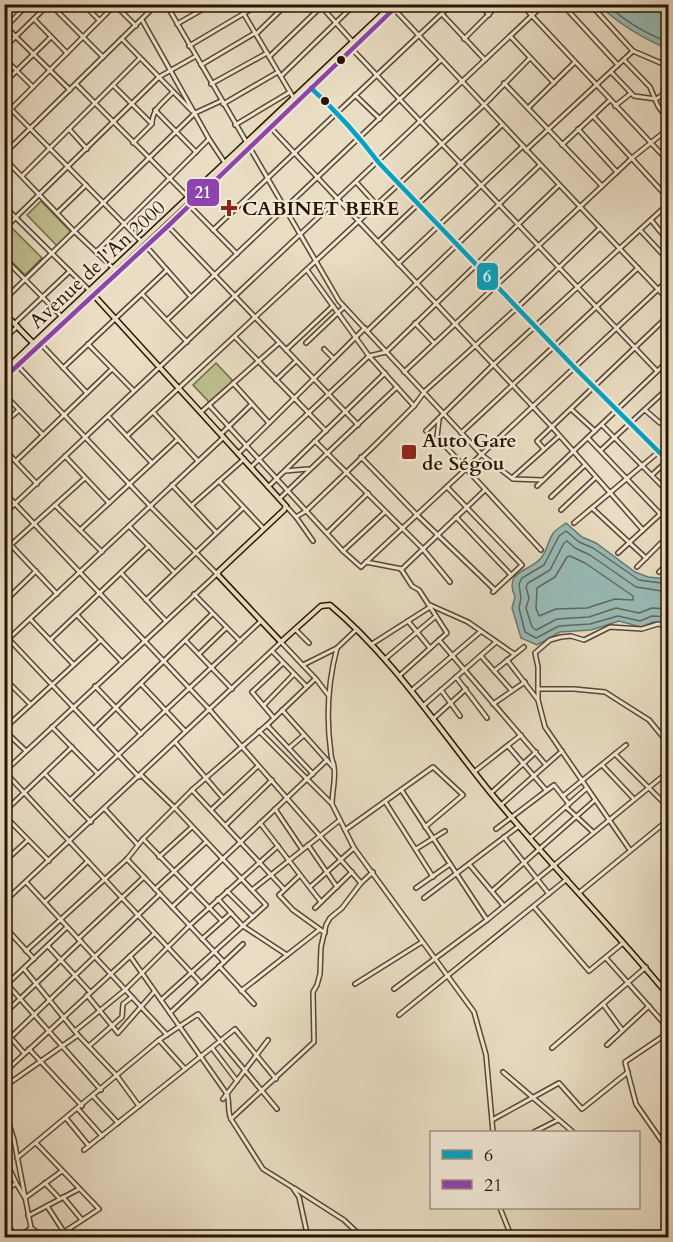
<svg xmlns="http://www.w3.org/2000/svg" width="673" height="1242" font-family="Cardo,serif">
  <rect width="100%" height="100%" fill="#e9ddc3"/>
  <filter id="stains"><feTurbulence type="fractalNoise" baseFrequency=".00333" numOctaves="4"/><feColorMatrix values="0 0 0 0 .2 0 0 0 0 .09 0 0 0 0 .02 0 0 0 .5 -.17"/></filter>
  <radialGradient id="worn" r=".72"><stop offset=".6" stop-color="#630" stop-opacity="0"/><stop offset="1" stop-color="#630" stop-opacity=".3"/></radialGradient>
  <g fill="#bebf8f" stroke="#746a48" stroke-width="1.5">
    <polygon points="41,201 71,232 57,246 27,215"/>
    <polygon points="11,227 42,258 25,275 5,255 5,233"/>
    <polygon points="216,363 233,381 209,402 193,385"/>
  </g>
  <g fill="#98bbb8" stroke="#6c786e" stroke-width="1.5">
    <path d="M599 5H668V49C642 38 620 25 599 5Z"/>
    <path d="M566 523 582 537 596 543 635 572 648 577 668 579V623L653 622 641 627 619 621 591 630 560 632 537 645 521 638 512 608 515 597C503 570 530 572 541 558 547 551 548 540 554 532 557 529 562 526 566 523Z"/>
  </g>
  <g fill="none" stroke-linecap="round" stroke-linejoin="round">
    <g stroke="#60685c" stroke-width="1.5">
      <path d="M607 4C625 22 645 33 668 42"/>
      <polygon points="570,556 585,563 633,596 633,600 615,599 587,608 556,609 539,616 536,608 537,588 555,577 567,557"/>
      <polyline points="668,584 639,580 593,548 579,542 566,531 559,536 544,565 522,578 519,584 521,598 519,608 525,632 536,638 559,626 590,624 618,616 640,621 652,616 668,617"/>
      <polyline points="668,592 636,587 590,555 575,548 567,541 564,543 550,570 528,583 526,587 529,598 526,608 532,627 536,630 557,619 589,617 616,608 639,613 652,608 668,609"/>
    </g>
    <defs>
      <g id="minor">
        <polyline points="50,4 103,57"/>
        <polyline points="83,4 99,20"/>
        <polyline points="166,4 339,301 482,455 513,479 543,480"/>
        <polyline points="238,4 293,97"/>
        <polyline points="319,4 353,42"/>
        <polyline points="480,4 489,15"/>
        <polyline points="521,4 668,161"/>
        <polyline points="562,4 618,65"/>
        <polyline points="590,4 633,51 668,66"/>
        <polyline points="116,6 136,26"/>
        <polyline points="393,8 668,300"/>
        <polyline points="442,14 485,60"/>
        <polyline points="34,19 67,53"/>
        <polyline points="142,20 209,139 225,163"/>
        <polyline points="177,24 212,4"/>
        <polyline points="4,25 70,90"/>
        <polyline points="4,29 28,4"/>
        <polyline points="256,34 287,4"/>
        <polyline points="510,36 554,83"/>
        <polyline points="122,39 192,111"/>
        <polyline points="464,39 499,4"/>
        <polyline points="189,46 260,4"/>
        <polyline points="4,48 49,4"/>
        <polyline points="352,49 657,371"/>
        <polyline points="269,57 324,4"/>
        <polyline points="4,58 33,87"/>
        <polyline points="624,60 650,87 658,106 668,120"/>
        <polyline points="201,65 255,33"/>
        <polyline points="611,72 634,96 656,99 661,96 668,87"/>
        <polyline points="281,76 355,4"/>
        <polyline points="4,83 51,37"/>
        <polyline points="504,83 602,186"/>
        <polyline points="76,84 189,198"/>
        <polyline points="211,84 267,53"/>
        <polyline points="113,85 151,123"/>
        <path d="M311 88C336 111 358 135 379 163L575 368 668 461"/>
        <polyline points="355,95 380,119"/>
        <polyline points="4,102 141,241"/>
        <polyline points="223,104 278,72"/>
        <polyline points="615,106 630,94"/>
        <polyline points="528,108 574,63"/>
        <polyline points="11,109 116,4"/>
        <polyline points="155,110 196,152"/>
        <polyline points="593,116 668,198"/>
        <polyline points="235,125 290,92"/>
        <polyline points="271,128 552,427 643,530"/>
        <polyline points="69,129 87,149"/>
        <polyline points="578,129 617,172"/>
        <path d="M133 143 152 124C152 109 163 103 173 92"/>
        <polyline points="562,145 610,100"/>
        <polyline points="526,150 633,51"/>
        <polyline points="4,154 157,4"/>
        <polyline points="4,158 75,232 114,269"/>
        <polyline points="22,176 140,58"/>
        <polyline points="357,183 377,205"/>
        <polyline points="189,205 237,254"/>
        <polyline points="4,206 89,290"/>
        <polyline points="57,213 86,185"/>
        <polyline points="651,220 668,241"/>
        <polyline points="168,226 358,425"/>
        <polyline points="4,229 159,77 196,56"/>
        <polyline points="213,230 452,4"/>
        <polyline points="640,230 668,260"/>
        <polyline points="378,242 502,125"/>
        <polyline points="146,246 191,297"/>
        <polyline points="96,252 209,139"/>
        <polyline points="4,258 62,317"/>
        <polyline points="398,264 523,146"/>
        <polyline points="307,270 369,356 414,406"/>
        <polyline points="142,294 187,342"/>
        <polyline points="4,300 195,113 221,101"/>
        <polyline points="167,320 441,60"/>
        <polyline points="15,323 70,271"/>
        <polyline points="415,323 434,343"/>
        <polyline points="367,331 540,165"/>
        <polyline points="235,337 326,431"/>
        <polyline points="4,339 18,326"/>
        <polyline points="306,343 344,307"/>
        <polyline points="41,344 87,393"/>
        <polyline points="88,344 133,390"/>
        <polyline points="324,349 334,359"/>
        <polyline points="286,350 333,306"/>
        <polyline points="63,368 167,270"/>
        <polyline points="404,372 632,158 668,129"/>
        <polyline points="276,380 296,361"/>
        <polyline points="233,383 269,423"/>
        <polyline points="4,394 43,435"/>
        <polyline points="209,405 343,551 361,567 668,280"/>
        <polyline points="571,409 595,431"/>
        <polyline points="645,410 660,423 668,417"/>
        <polyline points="153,412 198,461"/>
        <polyline points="201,412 279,343"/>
        <polyline points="108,416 152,463"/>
        <polyline points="439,420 437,437 541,550"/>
        <polyline points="4,423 19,410"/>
        <polyline points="602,425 668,492"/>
        <polyline points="426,431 493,365 668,204"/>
        <polyline points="461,433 638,268"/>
        <polyline points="221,434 252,404"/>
        <polyline points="127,436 484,105 530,58"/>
        <polyline points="588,438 668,522"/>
        <polyline points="315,441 422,548 450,582"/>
        <polyline points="4,449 37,484"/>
        <polyline points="544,449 537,441 668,316"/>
        <polyline points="601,450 668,388"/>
        <polyline points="239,453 365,328"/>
        <polyline points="65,456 109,503"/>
        <polyline points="361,457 417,515 495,590"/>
        <polyline points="16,461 112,369"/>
        <polyline points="251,467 369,356 386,352 559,185"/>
        <polyline points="285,471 308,469"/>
        <polyline points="652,475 668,460"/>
        <polyline points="512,478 559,436"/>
        <polyline points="219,481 264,529"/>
        <polyline points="172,485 216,532"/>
        <polyline points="537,486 668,361"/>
        <polyline points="268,487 385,373"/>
        <polyline points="447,487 522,565 493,592"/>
        <polyline points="4,492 209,709 361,883"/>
        <polyline points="551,497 584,466"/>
        <polyline points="279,499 397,387"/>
        <polyline points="55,505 102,552"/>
        <polyline points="192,505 244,459"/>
        <polyline points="286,506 296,517 313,541"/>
        <polyline points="592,508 646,558"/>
        <polyline points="561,510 595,478"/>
        <polyline points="4,514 544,4"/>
        <polyline points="296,517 306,511 376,444 414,406 425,391 518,307 600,228"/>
        <polyline points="456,517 511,575"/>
        <polyline points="574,523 668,444"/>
        <polyline points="129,526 174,572"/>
        <polyline points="80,530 178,439"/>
        <polyline points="327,533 368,493"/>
        <polyline points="11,545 57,594"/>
        <polyline points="4,551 85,478"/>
        <polyline points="343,551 385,512"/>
        <polyline points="618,553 668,507"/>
        <polyline points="366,562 402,569 485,490"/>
        <polyline points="637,567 668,536"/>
        <polyline points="659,572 668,563"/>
        <polyline points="122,574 165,620"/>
        <polyline points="194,594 240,641"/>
        <polyline points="146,600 243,508"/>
        <polyline points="4,602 36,571"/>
        <polyline points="430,605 468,622 514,654"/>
        <polyline points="77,615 121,661"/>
        <polyline points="30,619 73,664"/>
        <polyline points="408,621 430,648"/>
        <polyline points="296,630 309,643"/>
        <polyline points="4,634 139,777"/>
        <polyline points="50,640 149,546"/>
        <polyline points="439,640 546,765"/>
        <polyline points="186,641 232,689"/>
        <polyline points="4,643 224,437"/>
        <polyline points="372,644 430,607"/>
        <polyline points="272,651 306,686"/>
        <polyline points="199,654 226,628"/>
        <polyline points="481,656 512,691"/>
        <polyline points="385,659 436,616"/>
        <polyline points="507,660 538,700 545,727 630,850"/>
        <polyline points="303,665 337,648 357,629"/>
        <polyline points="494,671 524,647"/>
        <polyline points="399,676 447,633 419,590 412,586 401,569"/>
        <polyline points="456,677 487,718"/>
        <polyline points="4,678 30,704"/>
        <polyline points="141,684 185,731"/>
        <polyline points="95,686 141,734"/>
        <polyline points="538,689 574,689 605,692 649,720 668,743"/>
        <polyline points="441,690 460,716"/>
        <polyline points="411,691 480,632"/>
        <polyline points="538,699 538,667 535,653 550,640 561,637 571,636 584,640 610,627 642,629 658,624 668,626"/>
        <polyline points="493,704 525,682"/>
        <polyline points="264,705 294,674"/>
        <polyline points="423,706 495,643"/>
        <polyline points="282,710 333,767"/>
        <polyline points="274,718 252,692 283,663"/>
        <polyline points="433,719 466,689"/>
        <polyline points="267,725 313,774"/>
        <polyline points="52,727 98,774"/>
        <polyline points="4,729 101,640"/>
        <polyline points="94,729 212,614"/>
        <polyline points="4,730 26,751"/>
        <polyline points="259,731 332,804 354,848 474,1012 486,1055 493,1132"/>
        <polyline points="175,742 223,798"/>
        <polyline points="508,746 546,790"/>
        <polyline points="289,748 304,735"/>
        <polyline points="615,754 668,807"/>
        <polyline points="602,765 633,798"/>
        <polyline points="4,771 201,983"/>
        <polyline points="4,772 217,574 150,506 18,366"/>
        <polyline points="474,772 521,735"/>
        <polyline points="45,774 91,822"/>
        <polyline points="141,775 174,807 266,905 161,1000"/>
        <polyline points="192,790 284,889"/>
        <polyline points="402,791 487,920"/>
        <polyline points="491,793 536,752"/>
        <polyline points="563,796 626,745"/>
        <polyline points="70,800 261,621"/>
        <polyline points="386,803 433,877"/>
        <path d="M332 804C332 793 336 777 334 767 334 763 331 759 331 754 326 719 328 682 337 648"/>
        <polyline points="501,805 562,751"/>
        <polyline points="566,807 593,832"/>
        <polyline points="105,809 138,845"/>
        <polyline points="275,809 302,849"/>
        <polyline points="211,810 258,766"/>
        <polyline points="4,812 72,747"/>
        <polyline points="4,815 49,861"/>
        <polyline points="260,823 321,902"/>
        <polyline points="226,825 272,780"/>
        <polyline points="496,829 554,785 569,804"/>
        <polyline points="345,830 433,767 463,795 425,827"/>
        <polyline points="504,837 549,894"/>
        <polyline points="530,838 587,788"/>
        <polyline points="143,839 222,921"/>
        <polyline points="308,845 337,887"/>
        <polyline points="416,849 445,831"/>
        <polyline points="159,857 192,827"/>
        <polyline points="127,859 224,962"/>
        <polyline points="4,862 28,840"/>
        <polyline points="469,864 504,906"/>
        <polyline points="300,875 279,895 293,910 325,933"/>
        <polyline points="26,882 167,1035"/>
        <polyline points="310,887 354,848"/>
        <polyline points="416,888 450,864"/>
        <polyline points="155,889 206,842"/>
        <polyline points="252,890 340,820"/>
        <polyline points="227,891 253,917"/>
        <polyline points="492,891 595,800"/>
        <polyline points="580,892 668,820"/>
        <polyline points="424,898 519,826"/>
        <polyline points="218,899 243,926 287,955"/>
        <polyline points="4,902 281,642 316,679 329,696"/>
        <polyline points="45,902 88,861"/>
        <polyline points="172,907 327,760"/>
        <polyline points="534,907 589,971 623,943"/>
        <polyline points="315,908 352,872"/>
        <polyline points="4,926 34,959"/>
        <polyline points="78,939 144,877"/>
        <polyline points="202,939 231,913"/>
        <polyline points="48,946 90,992"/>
        <polyline points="26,951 127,859 143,839 192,790 267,725 315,679"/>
        <path d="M130 956 227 1094C230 1103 227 1110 231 1119L263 1169 292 1187 299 1197 308 1238"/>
        <polyline points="606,958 668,1028"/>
        <polyline points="219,966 254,1004"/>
        <polyline points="24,969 78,1035 117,1076 139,1106"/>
        <polyline points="7,984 101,1090"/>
        <polyline points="355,984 422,942"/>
        <polyline points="4,987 67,927"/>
        <polyline points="394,989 487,920 668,772"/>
        <polyline points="241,991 319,930"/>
        <polyline points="87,995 118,1033 154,992"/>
        <polyline points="603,1004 622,1030"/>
        <polyline points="170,1013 243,944"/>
        <polyline points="4,1014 81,941"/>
        <polyline points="399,1015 567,879"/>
        <polyline points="4,1030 24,1053"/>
        <polyline points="75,1031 125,990 190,925 278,846"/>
        <polyline points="668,1033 625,1062 636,1104 668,1150"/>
        <polyline points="11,1037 160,894"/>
        <polyline points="159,1040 185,1069"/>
        <polyline points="607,1045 649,1006"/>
        <polyline points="89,1046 122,1017 123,1004 132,997"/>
        <polyline points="212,1048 237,1081"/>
        <polyline points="552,1048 646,967"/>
        <polyline points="29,1049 82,1106"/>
        <polyline points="4,1060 8,1069 4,1083"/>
        <polyline points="8,1069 154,934"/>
        <polyline points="503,1072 573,1132"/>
        <polyline points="4,1087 78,1035"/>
        <polyline points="93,1096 118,1123"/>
        <polyline points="223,1099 268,1040"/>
        <polyline points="4,1108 14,1140 33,1238"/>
        <polyline points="78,1109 102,1136"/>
        <polyline points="66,1118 89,1146"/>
        <polyline points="231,1119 314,1042 313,992 317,985 320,974 321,947 326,925 330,918 342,908 361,883 373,872"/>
        <polyline points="492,1120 559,1083 582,1109 628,1072"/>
        <polyline points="534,1132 558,1120"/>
        <polyline points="36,1143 99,1209 55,1238"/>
        <polyline points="84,1150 235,1029 276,1079"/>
        <polyline points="4,1157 16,1183 25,1198 62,1171"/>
        <polyline points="17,1158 159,1040 198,1014 277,1109"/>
        <polyline points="45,1183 60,1199"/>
        <polyline points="294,1188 344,1220 363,1238"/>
        <polyline points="4,1191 15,1184"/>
        <polyline points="63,1197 82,1220"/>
        <polyline points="47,1206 64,1232"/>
        <polyline points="500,1208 512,1238"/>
        <polyline points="28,1216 79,1189"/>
        <polyline points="4,1220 17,1238"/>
        <polyline points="18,1238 31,1228 46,1238"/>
      </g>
      <g id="major">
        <path d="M90 291 286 506 284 510 218 572V575L281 642 321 606 330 605C393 658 438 728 490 792 547 861 611 926 668 995"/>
        <polyline points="4,313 35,345"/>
        <polyline points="4,371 393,4"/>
        <polyline points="4,378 168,226 399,4"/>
      </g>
    </defs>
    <use href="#minor" stroke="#594631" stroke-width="6"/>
    <use href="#major" stroke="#291400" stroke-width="7"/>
    <use href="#minor" stroke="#f1e9d8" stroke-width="3"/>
    <use href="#major" stroke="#e9ddc3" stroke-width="4"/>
    <defs>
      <path id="bus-1" d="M311 88C336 111 358 135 379 163L575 368 668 461"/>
      <polyline id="bus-2" points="4,378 168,226 399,4"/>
    </defs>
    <use href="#bus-1" stroke="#f1e9d8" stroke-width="9"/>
    <use href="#bus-2" stroke="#f1e9d8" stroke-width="9"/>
    <use href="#bus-1" stroke="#02a2c4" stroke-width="4.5"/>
    <use href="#bus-2" stroke="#8e44ad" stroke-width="4.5"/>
  </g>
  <g fill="#291400" stroke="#f1e9d8" stroke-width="2">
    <circle cx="341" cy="60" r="5"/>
    <circle cx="325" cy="101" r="5"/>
  </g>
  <g fill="#8f2418" stroke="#f1e9d8" stroke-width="2">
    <path d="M226 199h6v6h6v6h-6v6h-6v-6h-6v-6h6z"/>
    <rect x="401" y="444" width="16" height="16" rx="3"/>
  </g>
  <g text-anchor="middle" stroke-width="4.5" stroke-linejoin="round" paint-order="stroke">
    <g font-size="20" font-weight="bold" fill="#291400" stroke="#f1e9d8" text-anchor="start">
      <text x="242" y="215">CABINET BERE</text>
      <text x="422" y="447">Auto Gare<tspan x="422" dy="23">de Ségou</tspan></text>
    </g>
    <g font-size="20" fill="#291400" stroke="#f1e9d8">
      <text transform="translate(97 264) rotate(-43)" y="7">Avenue de l'An 2000</text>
    </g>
  </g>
  <g stroke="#f1e9d8" stroke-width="2">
    <rect x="186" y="178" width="34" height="29" rx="6" fill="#8e44ad"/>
    <rect x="476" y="262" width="23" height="29" rx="6" fill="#02a2c4"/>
  </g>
  <g font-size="16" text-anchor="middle" font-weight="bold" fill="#fff">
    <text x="203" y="198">21</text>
    <text x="487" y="282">6</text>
  </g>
  <rect width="673" height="1242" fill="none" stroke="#e9ddc3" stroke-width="24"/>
  <rect x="6" y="6" width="661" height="1230" fill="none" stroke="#291400" stroke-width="3"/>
  <rect x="12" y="12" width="649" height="1218" fill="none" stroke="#291400" stroke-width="1.5"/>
  <rect x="430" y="1131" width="210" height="78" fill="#f1e9d8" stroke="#a19482" stroke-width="1.5"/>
  <rect x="442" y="1150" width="30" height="9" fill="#02a2c4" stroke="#a19482" stroke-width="1.5"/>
  <text x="484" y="1161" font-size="18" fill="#291400">6</text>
  <rect x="442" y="1180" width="30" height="9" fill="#8e44ad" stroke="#a19482" stroke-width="1.5"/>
  <text x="484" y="1191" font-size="18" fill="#291400">21</text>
  <rect width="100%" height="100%" filter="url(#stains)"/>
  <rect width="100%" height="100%" fill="url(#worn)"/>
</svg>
